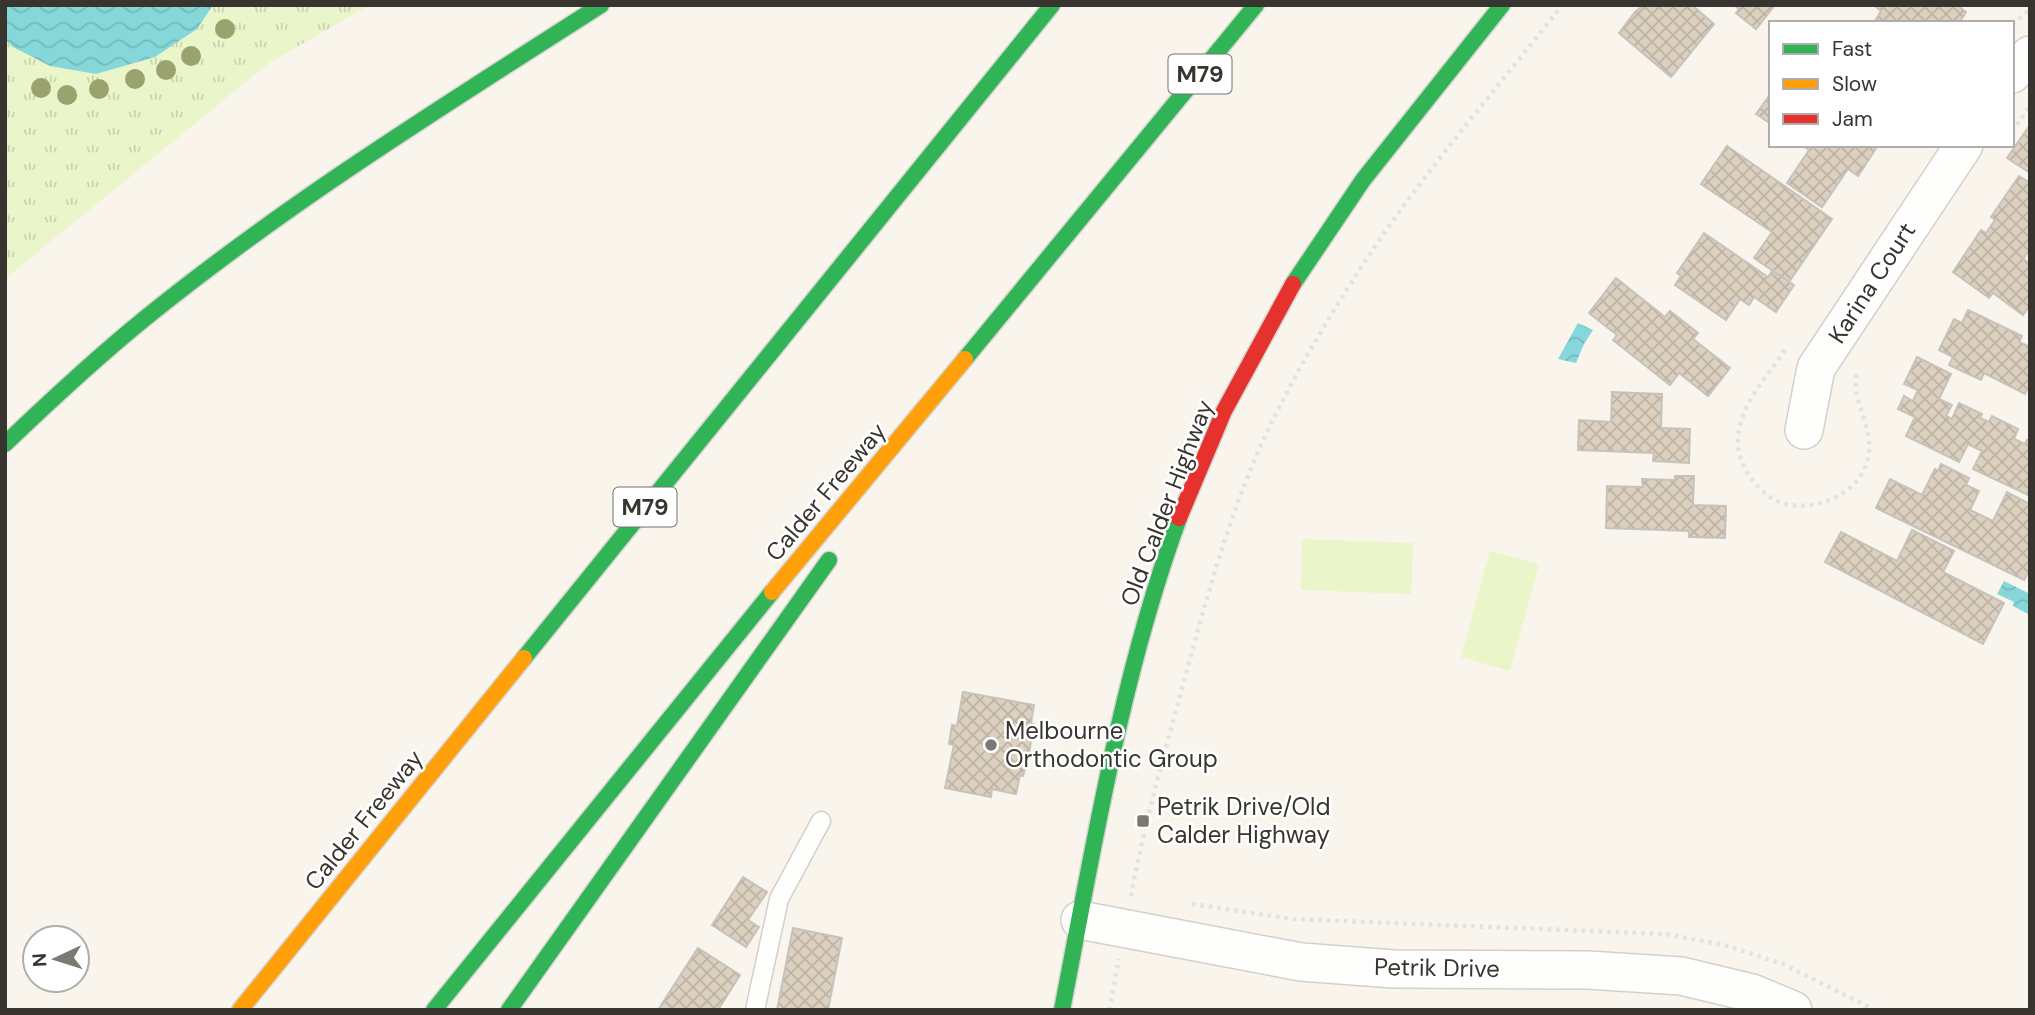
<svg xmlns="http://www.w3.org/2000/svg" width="2035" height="1015" font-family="'DM Sans',sans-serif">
  <defs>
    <pattern id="grass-tufts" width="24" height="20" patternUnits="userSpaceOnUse" patternTransform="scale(1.75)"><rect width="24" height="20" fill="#eaf5c9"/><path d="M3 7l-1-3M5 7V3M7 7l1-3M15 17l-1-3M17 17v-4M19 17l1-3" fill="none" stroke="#c9d3ad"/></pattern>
    <pattern id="water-waves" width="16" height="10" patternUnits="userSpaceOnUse" patternTransform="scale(1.75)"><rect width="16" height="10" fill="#86d7da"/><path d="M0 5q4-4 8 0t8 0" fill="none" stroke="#74b9bb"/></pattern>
    <pattern id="building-cross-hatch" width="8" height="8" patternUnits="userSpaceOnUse" patternTransform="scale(1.75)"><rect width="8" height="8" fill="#dcd0bf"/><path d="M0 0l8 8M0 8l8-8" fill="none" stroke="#beb3a4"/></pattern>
  </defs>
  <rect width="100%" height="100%" fill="#f9f5ed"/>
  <polygon fill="url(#grass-tufts)" points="5,5 370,5 269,63 5,279"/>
  <g fill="#eaf5c9">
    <polygon points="1302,539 1413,543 1411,594 1301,590"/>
    <polygon points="1490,551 1539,564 1510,671 1461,657"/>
  </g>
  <g fill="url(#water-waves)">
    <polygon points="5,5 213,5 197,29 155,57 96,74 50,66 13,47 5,39"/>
    <polygon points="1578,323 1593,330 1584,344 1576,363 1558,359"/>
    <polygon points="2004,581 2030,594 2028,614 2013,606 2014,602 1997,594"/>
  </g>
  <g fill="url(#building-cross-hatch)" stroke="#c6c2bd" stroke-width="2">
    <polygon points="1644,5 1692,5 1714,24 1671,77 1619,33 1635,12"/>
    <polygon points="1734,5 1775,5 1756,29 1736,13 1739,9"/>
    <polygon points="1877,5 1957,5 1966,12 1959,23 1874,23 1881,11 1876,7"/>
    <polygon points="1771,93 1771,124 1756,114"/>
    <polygon points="2030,125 2030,173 2007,158"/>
    <polygon points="1802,145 1875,145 1877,147 1858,176 1848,169 1822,207 1787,183 1809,150"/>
    <polygon points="1727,146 1832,219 1789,282 1754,258 1772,232 1701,184"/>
    <polygon points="2019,176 2030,183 2030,249 2023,259 2030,263 2030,305 2023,315 1993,293 1989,298 1953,272 1981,230 1986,233 1995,220 1991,217"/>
    <polygon points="1704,233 1768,277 1772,271 1794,285 1776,312 1754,297 1749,305 1740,299 1726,320 1675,285 1681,276 1677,273"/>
    <polygon points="1616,278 1665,317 1670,311 1698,333 1693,339 1730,368 1708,396 1679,373 1670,385 1613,340 1617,335 1589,313"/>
    <polygon points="1968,310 2022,336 2019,342 2030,347 2030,384 2025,394 1984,373 1981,380 1949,365 1953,357 1939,350 1954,319 1962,323"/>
    <polygon points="1917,357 1951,374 1939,399 1952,405 1946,416 1952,419 1959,403 1982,414 1980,418 1989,422 1992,416 2018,429 2014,439 2025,444 2027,440 2030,442 2030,496 1973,469 1982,451 1968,444 1959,462 1906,436 1915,417 1898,409 1904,396 1913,401 1918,390 1904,384"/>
    <polygon points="1612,392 1662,394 1661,428 1690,429 1689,463 1653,461 1654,453 1578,450 1579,420 1611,422"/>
    <polygon points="1941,464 1969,478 1966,485 1979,491 1970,510 1993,521 2007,492 2030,504 2030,569 2024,580 1876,508 1890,479 1922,495 1935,469 1938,471"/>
    <polygon points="1675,476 1694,476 1693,505 1726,506 1725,538 1689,537 1689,531 1606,528 1607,486 1643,487 1642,479 1675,480"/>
    <polygon points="1912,530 1954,551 1943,572 2004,603 1983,644 1825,562 1841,532 1897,561"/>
    <polygon points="963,692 1034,705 1031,723 1034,724 1028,759 1023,776 1020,775 1016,794 992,789 991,797 945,788 954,745 949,744 952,725 957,726"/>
    <polygon points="743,877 767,892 748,920 759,927 746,947 712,925"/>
    <polygon points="793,928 842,938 828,1010 777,1010"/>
    <polygon points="698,948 740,975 718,1010 658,1010"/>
  </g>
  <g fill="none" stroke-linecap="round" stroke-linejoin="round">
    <defs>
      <polyline id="lane" points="755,1010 779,899 821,821"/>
      <g id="street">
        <polyline points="2012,74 2030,55"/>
        <polyline points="1804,430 1816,368 1964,145"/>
        <polyline points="1080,920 1301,962 1394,969 1588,970 1681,976 1752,993 1793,1010"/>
      </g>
      <g id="fast">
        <polyline points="1293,284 1363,180 1502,5"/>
        <polyline points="965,359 1256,5"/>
        <path d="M5 444C50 401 95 359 143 320 287 203 445 105 601 5"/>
        <polyline points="524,658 1052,5"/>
        <polyline points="434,1010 772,592"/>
        <polyline points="509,1010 829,560"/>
        <path d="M1062 1010C1094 845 1121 677 1179 518"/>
      </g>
      <g id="slow">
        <polyline points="772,592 965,359"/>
        <polyline points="240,1010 524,658"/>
      </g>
      <polyline id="jam" points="1179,518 1224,411 1293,284"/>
    </defs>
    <use href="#lane" stroke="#d3d0cb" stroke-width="21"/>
    <use href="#street" stroke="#d3d0cb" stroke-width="40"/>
    <use href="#fast" stroke="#d5d3cf" stroke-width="19"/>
    <use href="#slow" stroke="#d5d3cf" stroke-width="19"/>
    <use href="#jam" stroke="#d5d3cf" stroke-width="19"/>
    <g stroke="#e4e2df" stroke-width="4.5" stroke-dasharray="3.5 5" stroke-linecap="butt">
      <polyline points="2012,24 2030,10"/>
      <polyline points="2012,132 2030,106"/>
      <path d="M1785 350C1767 377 1736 409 1738 444 1739 466 1756 490 1775 500 1802 514 1845 501 1861 475 1885 436 1848 404 1857 372"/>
      <path d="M1131 896C1144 825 1164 755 1183 685 1204 607 1225 529 1257 454 1285 390 1322 328 1360 269 1420 176 1494 93 1562 5"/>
      <polyline points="1192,904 1292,919 1666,934 1728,946 1783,964 1875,1010"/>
      <polyline points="1109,1010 1119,959"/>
    </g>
    <use href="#lane" stroke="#fefefc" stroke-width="18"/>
    <use href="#street" stroke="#fefefc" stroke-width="37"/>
    <use href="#fast" stroke="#30b455" stroke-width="16"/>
    <use href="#slow" stroke="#ff9f0a" stroke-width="16"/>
    <use href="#jam" stroke="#e5322d" stroke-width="16"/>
  </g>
  <g fill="#9aa36e">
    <circle cx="225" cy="29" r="10"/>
    <circle cx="191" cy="56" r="10"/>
    <circle cx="166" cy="70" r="10"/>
    <circle cx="135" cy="79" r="10"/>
    <circle cx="41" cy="88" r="10"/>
    <circle cx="99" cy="89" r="10"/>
    <circle cx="67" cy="95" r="10"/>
  </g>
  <g fill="#7c7872" stroke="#fff" stroke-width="2.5">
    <circle cx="991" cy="745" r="7"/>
    <rect x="1136" y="814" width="14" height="14" rx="3.5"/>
  </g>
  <g text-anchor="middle" stroke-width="5" stroke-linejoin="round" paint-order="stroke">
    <g fill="#fff" stroke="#74726e" stroke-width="2">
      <rect x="1168.5" y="54.5" width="63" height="39" rx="5"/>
      <rect x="613.5" y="487.5" width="63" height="39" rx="5"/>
    </g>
    <g font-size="23" font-weight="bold" fill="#383530">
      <text x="1200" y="82">M79</text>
      <text x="645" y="515">M79</text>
    </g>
    <g font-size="24" fill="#383530" stroke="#fff">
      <text transform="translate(1872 283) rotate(-57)" y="8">Karina Court</text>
      <text transform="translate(826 492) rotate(-50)" y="8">Calder Freeway</text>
      <text transform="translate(1167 503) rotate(-69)" y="8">Old Calder Highway</text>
      <text transform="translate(364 820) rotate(-51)" y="8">Calder Freeway</text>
      <text transform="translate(1437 968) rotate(1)" y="8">Petrik Drive</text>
    </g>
    <g font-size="24" fill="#383530" stroke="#fff" text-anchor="start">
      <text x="1005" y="739">Melbourne<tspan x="1005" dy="28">Orthodontic Group</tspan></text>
      <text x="1157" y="815">Petrik Drive/Old<tspan x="1157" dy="28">Calder Highway</tspan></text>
    </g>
  </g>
  <rect width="2035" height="1015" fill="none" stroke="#383530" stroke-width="14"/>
  <rect x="1769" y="21" width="245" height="126" fill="#ffffff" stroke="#afaeac" stroke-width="2"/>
  <rect x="1783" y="44" width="35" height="10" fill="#30b455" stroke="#afaeac" stroke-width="2"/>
  <text x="1832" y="56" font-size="21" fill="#383530">Fast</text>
  <rect x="1783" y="79" width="35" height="10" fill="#ff9f0a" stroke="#afaeac" stroke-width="2"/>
  <text x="1832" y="91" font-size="21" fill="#383530">Slow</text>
  <rect x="1783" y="114" width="35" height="10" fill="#e5322d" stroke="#afaeac" stroke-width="2"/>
  <text x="1832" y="126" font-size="21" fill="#383530">Jam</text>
  <g transform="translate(56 959) rotate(266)"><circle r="33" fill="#ffffff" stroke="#afaeac" stroke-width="2"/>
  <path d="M0-5L12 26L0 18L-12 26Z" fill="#7c7872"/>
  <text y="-10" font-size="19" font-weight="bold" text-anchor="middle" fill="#383530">N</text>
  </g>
</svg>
